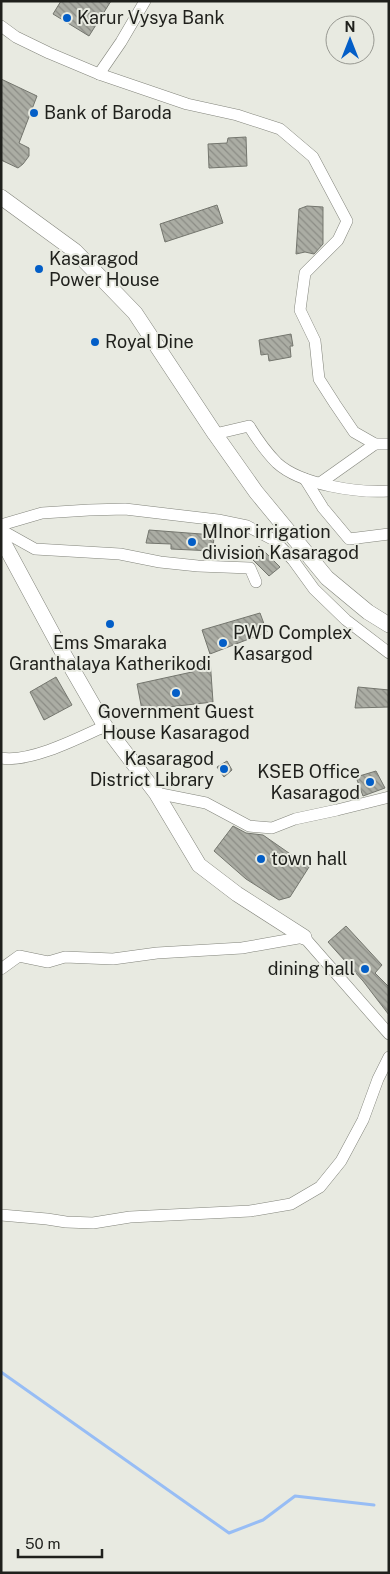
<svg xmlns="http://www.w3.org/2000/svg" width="390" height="1574" font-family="'Public Sans',sans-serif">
  <defs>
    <pattern id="building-back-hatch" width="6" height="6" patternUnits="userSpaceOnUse" patternTransform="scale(1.25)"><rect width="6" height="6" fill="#abada4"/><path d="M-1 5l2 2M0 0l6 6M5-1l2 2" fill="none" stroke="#8b8c85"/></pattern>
  </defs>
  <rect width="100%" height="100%" fill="#e8eae1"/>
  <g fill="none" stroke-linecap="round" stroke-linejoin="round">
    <polyline stroke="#97bdf5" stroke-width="3" points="1,1372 229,1533 263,1520 295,1496 374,1505"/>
  </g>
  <g fill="url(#building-back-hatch)" stroke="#74766e">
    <polygon points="61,1 111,1 89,36 53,14"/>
    <polygon points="1,79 37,96 19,143 29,148 29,156 23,164 18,168 1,160"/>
    <polygon points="246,137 247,166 209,168 208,144 227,143 228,138"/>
    <polygon points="217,205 223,223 165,242 160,224"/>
    <polygon points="307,206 323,207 323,244 314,254 305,252 296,254 299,209"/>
    <polygon points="291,334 293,346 290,346 291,357 269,361 268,354 261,355 259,340"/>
    <polygon points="149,530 214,535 213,551 171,549 171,544 146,543"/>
    <polygon points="259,546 280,567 269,576 249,556"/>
    <polygon points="260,613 267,632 210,654 202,630"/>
    <polygon points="210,659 213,702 142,710 137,684 192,672 191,662"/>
    <polygon points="56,677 72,705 44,720 30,692"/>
    <polygon points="358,687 389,690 389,707 355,708"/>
    <polygon points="227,761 232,770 224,777 217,767"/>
    <polygon points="376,771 385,788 363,796 356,777"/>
    <polygon points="233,826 246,833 263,835 309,867 290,897 279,900 246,879 214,851"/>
    <polygon points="346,926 382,965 375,973 389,987 389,1015 363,981 328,942"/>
  </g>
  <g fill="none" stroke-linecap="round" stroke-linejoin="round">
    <defs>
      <g id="minor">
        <polyline points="1,26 16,37 49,53 99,74 187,104 237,115 280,129 313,157 347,221 338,240 305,273 300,310 315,341 319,379 335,404 354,432 375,444 389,444"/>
        <polyline points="99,74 121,42 145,1"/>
        <path d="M215 434 249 426C257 439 266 452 277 463 301 485 358 493 389 491"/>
        <polyline points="305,479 323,508 349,539 389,534"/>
        <polyline points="320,483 375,444"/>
        <polyline points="1,525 42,513 89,510 125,509 218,520 247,526 274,540 293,560 314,589 346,620 389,653"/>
        <polyline points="1,530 35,549 120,554 160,562 198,566 250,568 256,582"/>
        <path d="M1 758C30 763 79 738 105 726"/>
        <polyline points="156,793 206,803 249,826 272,828 295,819 337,810 389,797"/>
        <polyline points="1,969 19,956 48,962 65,957 113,959 157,953 242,948 304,937 389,1034"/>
        <polyline points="1,1215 47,1219 66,1222 93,1223 130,1217 250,1211 291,1204 320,1187 341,1161 363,1120 378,1079 389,1057"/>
      </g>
      <g id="major">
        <polyline points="1,197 75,251 135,313 215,434 256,492 327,578 368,612 389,625"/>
        <polyline points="1,538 63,653 105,726 156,793 199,865 237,894 304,937"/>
      </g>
    </defs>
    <use href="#minor" stroke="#82847b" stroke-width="12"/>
    <use href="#major" stroke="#82847b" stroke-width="16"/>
    <use href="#minor" stroke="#fff" stroke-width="11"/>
    <use href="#major" stroke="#fff" stroke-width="15"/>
  </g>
  <g fill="#035ec7" stroke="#e8eae1" stroke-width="2">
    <circle cx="67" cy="18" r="5"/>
    <circle cx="34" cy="113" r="5"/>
    <circle cx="39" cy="269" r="5"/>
    <circle cx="95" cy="342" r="5"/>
    <circle cx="192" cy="542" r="5"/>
    <circle cx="110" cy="624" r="5"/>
    <circle cx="223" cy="643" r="5"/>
    <circle cx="176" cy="693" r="5"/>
    <circle cx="224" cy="769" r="5"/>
    <circle cx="370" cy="782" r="5"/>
    <circle cx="261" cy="859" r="5"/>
    <circle cx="365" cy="969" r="5"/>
  </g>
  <g text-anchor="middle" stroke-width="4" stroke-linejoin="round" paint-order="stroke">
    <g font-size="18" fill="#1f201c" stroke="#e8eae1" text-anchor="start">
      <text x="77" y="24">Karur Vysya Bank</text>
      <text x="44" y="119">Bank of Baroda</text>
      <text x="49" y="265">Kasaragod<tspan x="49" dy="21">Power House</tspan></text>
      <text x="105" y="348">Royal Dine</text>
      <text x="202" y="538">MInor irrigation<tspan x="202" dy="21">division Kasaragod</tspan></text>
      <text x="233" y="639">PWD Complex<tspan x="233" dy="21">Kasargod</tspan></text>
      <text x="110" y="649" text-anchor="middle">Ems Smaraka<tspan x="110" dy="21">Granthalaya Katherikodi</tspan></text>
      <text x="176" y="718" text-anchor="middle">Government Guest<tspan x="176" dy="21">House Kasaragod</tspan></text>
      <text x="214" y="765" text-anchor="end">Kasaragod<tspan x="214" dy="21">District Library</tspan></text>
      <text x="360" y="778" text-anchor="end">KSEB Office<tspan x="360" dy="21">Kasaragod</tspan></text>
      <text x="271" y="865">town hall</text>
      <text x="355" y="975" text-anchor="end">dining hall</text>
    </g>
  </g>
  <rect width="390" height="1574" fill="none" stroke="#1f201c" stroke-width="5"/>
  <g transform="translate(350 40)"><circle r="24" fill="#e8eae1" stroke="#989992"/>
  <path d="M0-4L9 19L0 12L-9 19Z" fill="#035ec7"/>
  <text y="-8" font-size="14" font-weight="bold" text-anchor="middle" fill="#1f201c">N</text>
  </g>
  <path d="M18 1549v8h84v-8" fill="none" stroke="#1f201c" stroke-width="2.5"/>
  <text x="25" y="1549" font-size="15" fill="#1f201c" stroke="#e8eae1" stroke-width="4" paint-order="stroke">50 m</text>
</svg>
